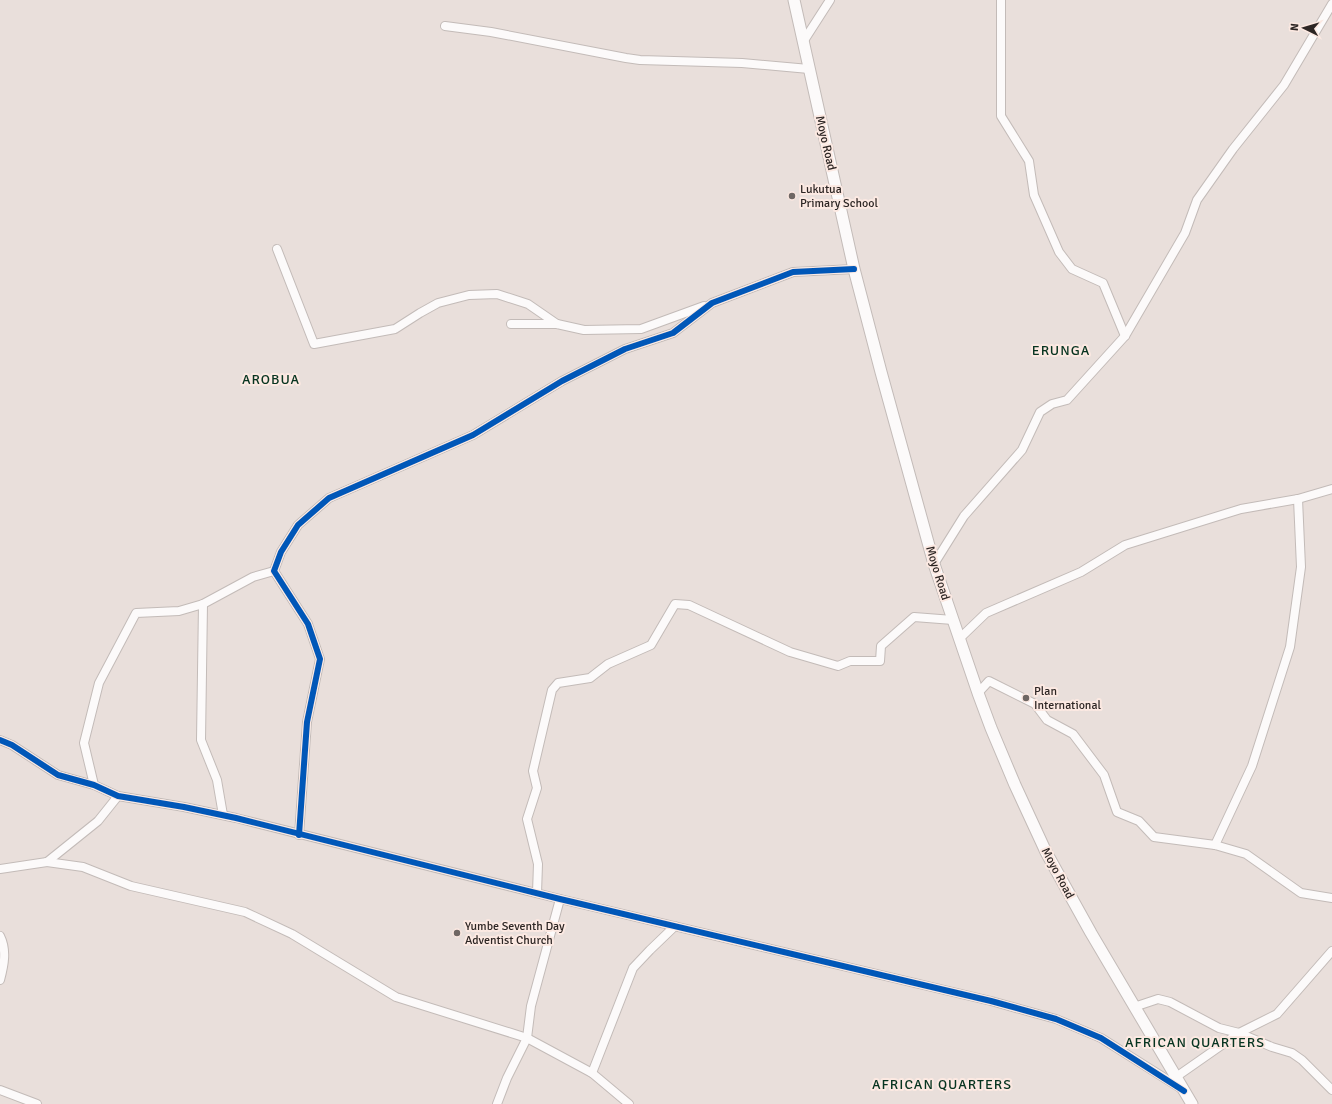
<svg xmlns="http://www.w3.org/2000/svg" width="1332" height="1104" font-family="Signika,sans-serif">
  <rect width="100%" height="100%" fill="#e9dfdb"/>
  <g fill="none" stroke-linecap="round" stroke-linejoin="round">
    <defs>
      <g id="street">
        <polyline points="1001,0 1001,116 1029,161 1034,195 1059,252 1072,269 1103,283 1125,336"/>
        <polyline points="445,26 491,32 626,58 640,60 742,63 809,69"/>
        <polyline points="803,42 830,0"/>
        <polyline points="277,249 314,344 395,329 420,313 438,303 469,295 497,294 528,304 557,324"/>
        <polyline points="511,324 557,324 584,330 641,329 704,306"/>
        <polyline points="934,564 964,516 1022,450 1040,412 1052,404 1067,400 1125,336 1185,233 1197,200 1233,149 1284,85 1332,4"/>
        <polyline points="203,604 201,740 217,780 223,815"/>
        <polyline points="959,639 986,613 1081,572 1125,545 1241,509 1298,499 1332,489"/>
        <polyline points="978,693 989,681 1035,704 1047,720 1073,734 1104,775 1117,812 1139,821 1154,837 1215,845 1246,854 1301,893 1332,898"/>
        <polyline points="0,740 12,745 58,775 94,785 118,796 184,807 236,818 560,899 991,1001 1056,1019 1101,1038 1182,1089"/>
        <polyline points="94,785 84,743 99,683 136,613 179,611 203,604 253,577 274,571"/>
        <polyline points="299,835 307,722 320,659 308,624 274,571 281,552 298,525 329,498 473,435 562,381 625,349 673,333 712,303 793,272 854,269"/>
        <polyline points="1215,845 1252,766 1290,647 1301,567 1298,499"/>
        <polyline points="47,862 83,867 131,886 245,912 292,934 396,997 527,1038 592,1073 629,1104"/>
        <polyline points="0,869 47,862 98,821 118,796"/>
        <polyline points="537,893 538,864 527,819 537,788 533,771 552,690 558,683 590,678 608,664 651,645 675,604 689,605 790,652 838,666 850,661 880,661 881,646 914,617 953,620"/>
        <path d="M0 936C7 950 4 965 0 980"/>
        <polyline points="1134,1007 1158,999 1170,1002 1219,1028 1239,1033 1272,1047 1292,1053 1302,1060 1332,1090"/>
        <polyline points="592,1073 633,968 650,950 675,926"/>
        <polyline points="1176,1077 1239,1033 1277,1014 1332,951"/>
        <polyline points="0,1090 37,1104"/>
        <polyline points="497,1104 507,1078 527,1038 531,1006 560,899"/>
      </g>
      <polyline id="secondary" points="794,0 854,269 881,372 934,564 978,693 991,728 1015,785 1046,852 1091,933 1192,1104"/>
    </defs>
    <use href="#street" stroke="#c3bbb8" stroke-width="10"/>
    <use href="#secondary" stroke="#c3bbb8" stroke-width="13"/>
    <use href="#street" stroke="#fcfafa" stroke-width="8"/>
    <use href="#secondary" stroke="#fcfafa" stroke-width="11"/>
    <defs>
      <g id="cycleway">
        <polyline points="0,740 12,745 58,775 94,785 118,796 184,807 236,818 560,899 991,1001 1056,1019 1101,1038 1184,1091"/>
        <polyline points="299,835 307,722 320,659 308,624 274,571 281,552 298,525 329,498 473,435 562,381 625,349 673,333 712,303 793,272 854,269"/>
      </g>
    </defs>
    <use href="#cycleway" stroke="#fce9e2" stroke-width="8"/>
    <use href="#cycleway" stroke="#0057b8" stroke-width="6"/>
  </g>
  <g fill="#6f6764" stroke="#fce9e2" stroke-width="1.5">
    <circle cx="792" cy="196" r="4"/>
    <circle cx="1026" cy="698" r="4"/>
    <circle cx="457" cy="933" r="4"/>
  </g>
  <g text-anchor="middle" stroke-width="4" stroke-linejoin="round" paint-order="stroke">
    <g font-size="12" fill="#2d2624" stroke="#fce9e2">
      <text transform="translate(826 143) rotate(77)" y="4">Moyo Road</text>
      <text transform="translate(938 573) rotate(73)" y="4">Moyo Road</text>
      <text transform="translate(1058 873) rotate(62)" y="4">Moyo Road</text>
    </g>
    <g font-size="12" fill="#2d2624" stroke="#fce9e2" text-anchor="start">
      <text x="800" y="193">Lukutua<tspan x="800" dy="14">Primary School</tspan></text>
      <text x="1034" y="695">Plan<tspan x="1034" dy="14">International</tspan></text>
      <text x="465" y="930">Yumbe Seventh Day<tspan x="465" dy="14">Adventist Church</tspan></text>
    </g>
    <g font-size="14" letter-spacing="1" fill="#073420" stroke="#fce9e2">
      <text x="1061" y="355">ERUNGA</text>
      <text x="271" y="384">AROBUA</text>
      <text x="1195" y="1047">AFRICAN QUARTERS</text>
      <text x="942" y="1089">AFRICAN QUARTERS</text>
    </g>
  </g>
  <g transform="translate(1304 28) rotate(275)" stroke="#fce9e2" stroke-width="3" paint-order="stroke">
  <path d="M0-3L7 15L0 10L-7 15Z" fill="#2d2624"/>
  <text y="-6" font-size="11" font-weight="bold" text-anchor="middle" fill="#2d2624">N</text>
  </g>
</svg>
